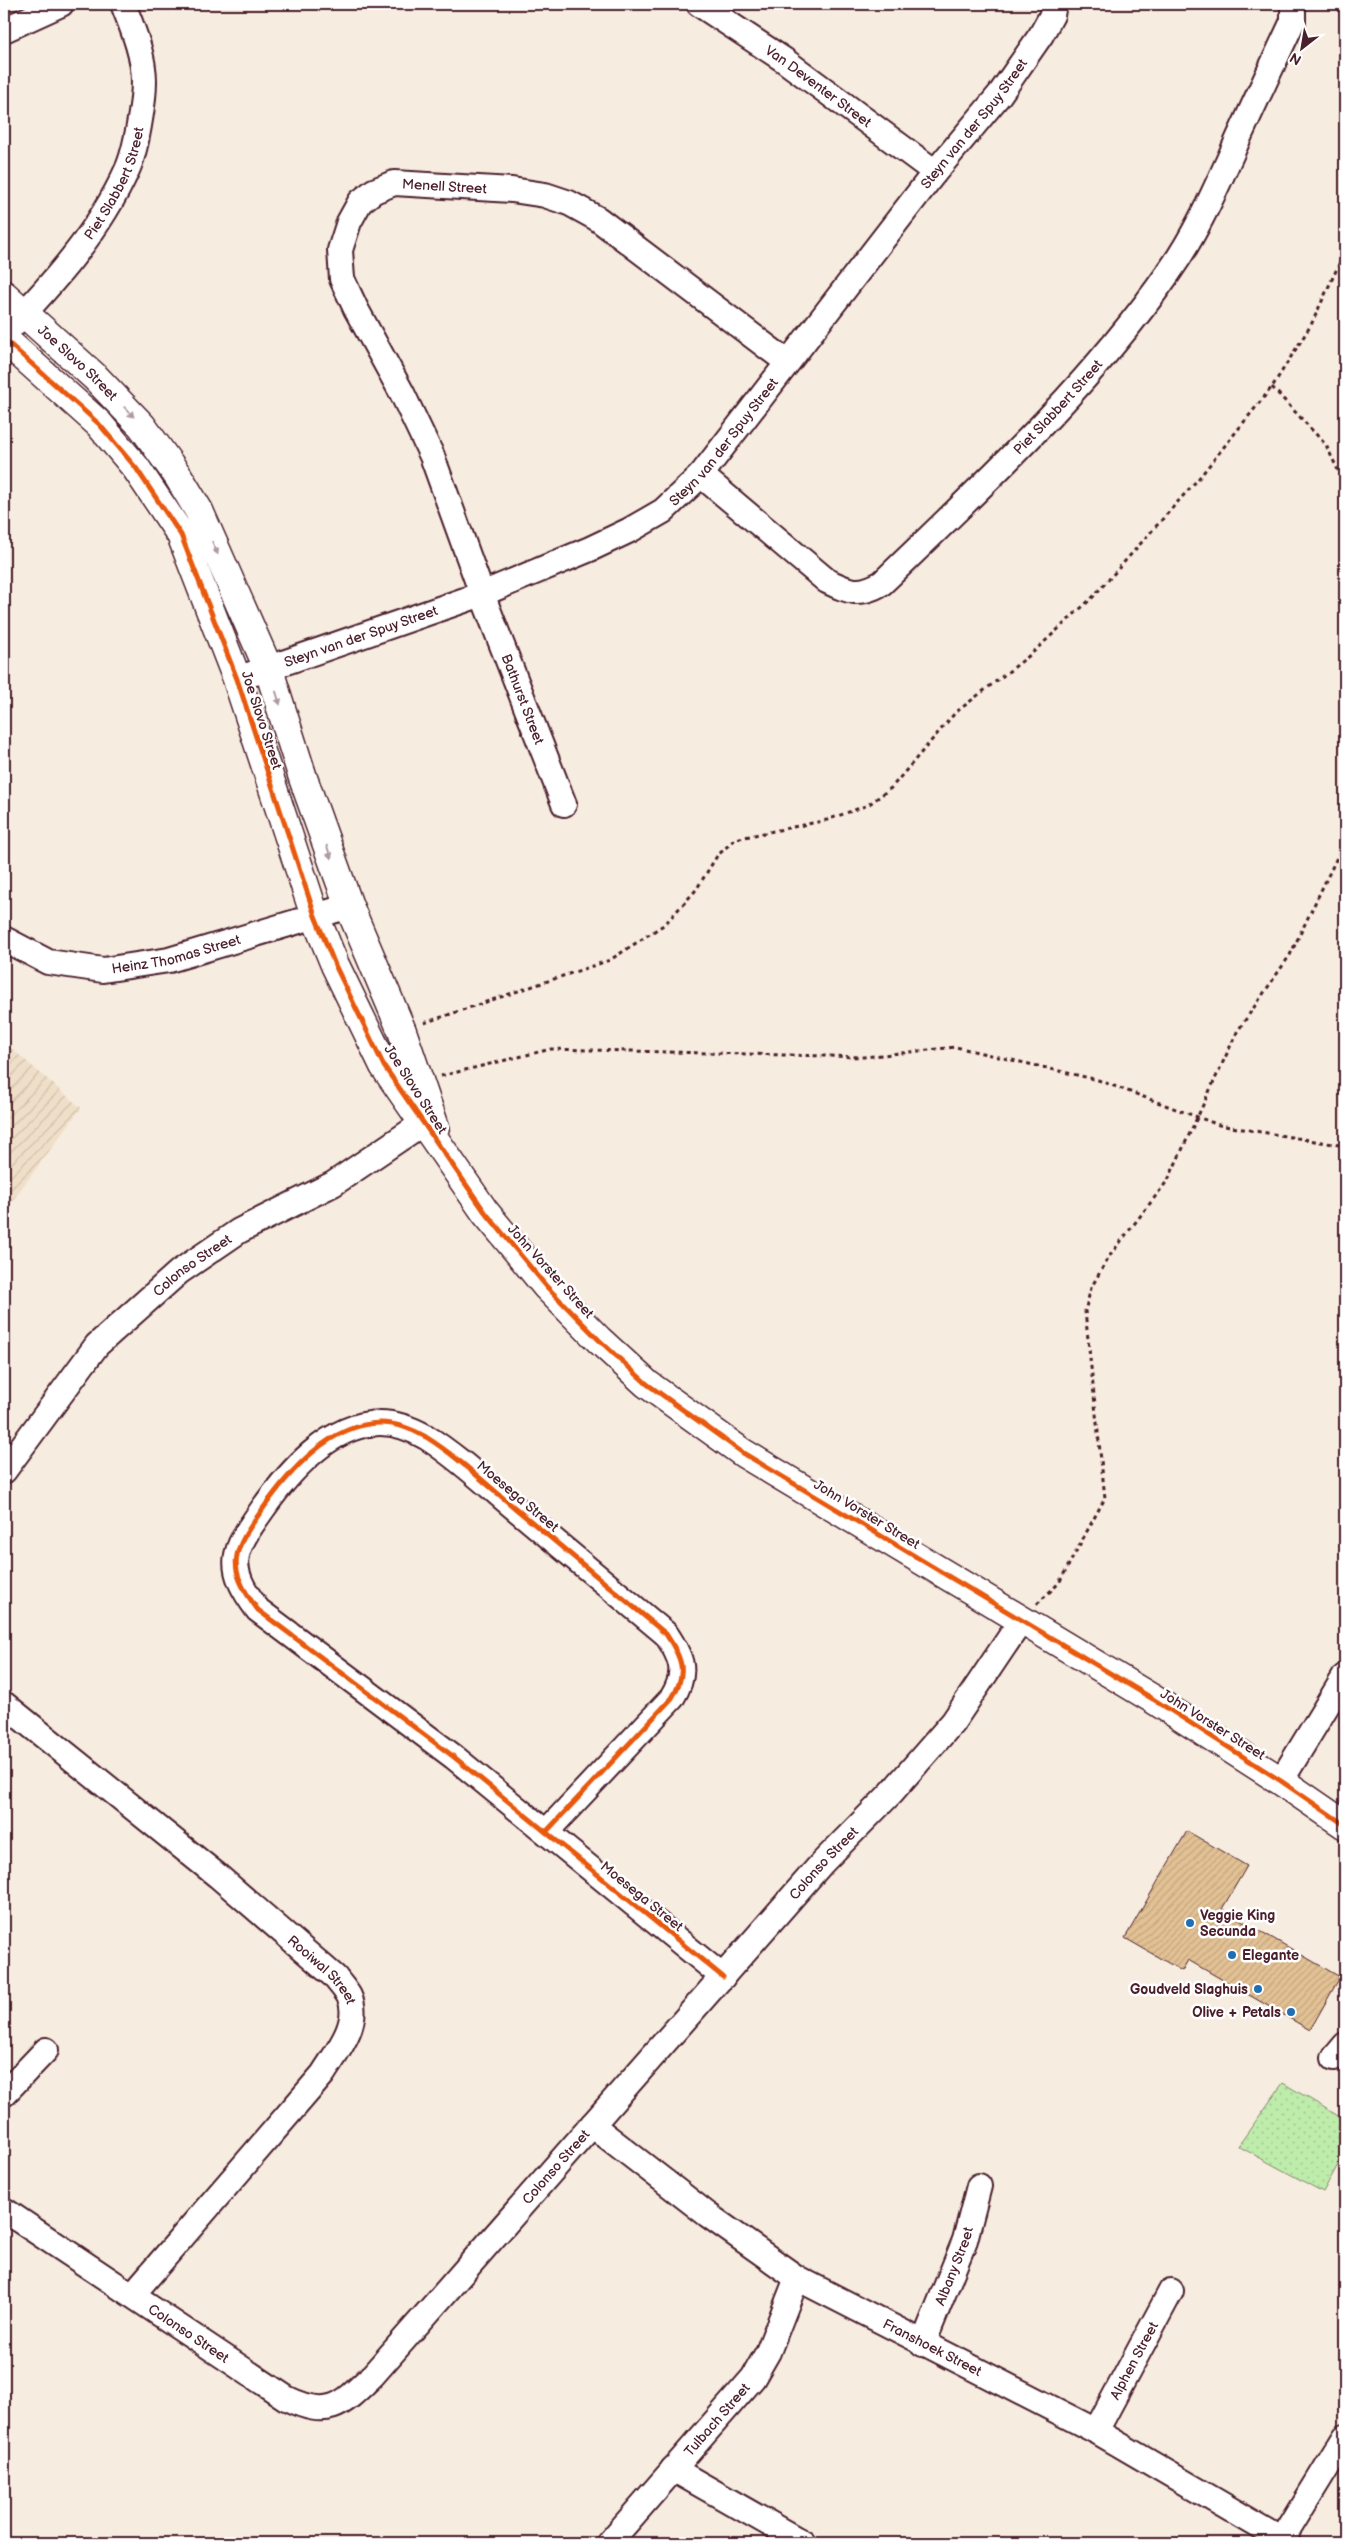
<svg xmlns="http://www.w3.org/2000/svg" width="1349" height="2547" font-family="'Balsamiq Sans',sans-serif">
  <defs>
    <pattern id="industrial-furrows" width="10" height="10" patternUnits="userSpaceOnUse" patternTransform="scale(1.25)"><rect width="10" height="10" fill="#f0dfc8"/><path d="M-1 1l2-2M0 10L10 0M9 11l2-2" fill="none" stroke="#cfbfac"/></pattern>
    <pattern id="grass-dots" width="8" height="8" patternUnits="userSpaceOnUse" patternTransform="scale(1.25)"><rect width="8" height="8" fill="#beecab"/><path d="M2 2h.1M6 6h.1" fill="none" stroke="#a5ca93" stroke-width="1.8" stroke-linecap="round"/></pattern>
    <pattern id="building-hatch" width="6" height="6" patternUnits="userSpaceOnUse" patternTransform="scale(1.25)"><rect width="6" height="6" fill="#e2c194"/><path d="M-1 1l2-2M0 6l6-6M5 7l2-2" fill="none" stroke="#c3a580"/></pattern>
  </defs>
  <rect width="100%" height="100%" fill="#f6ecdf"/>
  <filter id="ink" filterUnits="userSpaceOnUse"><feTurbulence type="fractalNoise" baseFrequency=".02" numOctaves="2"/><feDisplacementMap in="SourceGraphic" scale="10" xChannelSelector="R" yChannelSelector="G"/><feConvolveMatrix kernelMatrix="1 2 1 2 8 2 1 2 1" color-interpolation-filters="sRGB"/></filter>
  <g filter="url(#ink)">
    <polygon fill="url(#industrial-furrows)" points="4,1038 11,1048 81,1108 4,1212"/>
    <polygon fill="url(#grass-dots)" stroke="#84866b" points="1283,2083 1345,2120 1345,2152 1323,2192 1238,2146"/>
    <polygon fill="url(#building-hatch)" stroke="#4a1f2b" points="1187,1831 1247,1866 1222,1909 1340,1977 1310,2030 1188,1960 1182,1971 1125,1938"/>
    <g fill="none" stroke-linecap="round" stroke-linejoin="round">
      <defs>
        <g id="minor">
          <path id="s1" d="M699 4 784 60 935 172"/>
          <polyline points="4,30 61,4"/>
          <path id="s2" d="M4 334C51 286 99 232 127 170 136 151 144 102 144 81 144 55 132 27 123 4"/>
          <path id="s3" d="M701 475 827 581C850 592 859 596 882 583 983 485 1088 388 1169 272 1194 237 1213 195 1231 155 1251 110 1272 66 1293 21V4"/>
          <path id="s4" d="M237 679 482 594 590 549 630 530 663 511 701 475 935 172 1000 94 1041 35 1052 15 1054 4"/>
          <path id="s5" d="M564 804 482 594 432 456 402 393 356 309 342 279 340 250 349 222 360 202 374 191 394 183 512 190 545 195 569 203 598 219 787 362"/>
          <path id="s6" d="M4 939 48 962 103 970 169 960 349 906"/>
          <path id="s7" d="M4 1471 97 1345 179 1272 239 1231 333 1184 432 1117"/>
          <path id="s8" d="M4 1704 218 1876 335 1977C339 1983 345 1989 349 1996 362 2022 336 2053 323 2074L133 2294"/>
          <polyline points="1281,1781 1345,1676"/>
          <path d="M546 1832 672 1698C688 1672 682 1658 666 1634 615 1592 565 1550 515 1508 486 1484 458 1457 426 1437 412 1429 397 1423 380 1423 329 1424 288 1473 262 1510 232 1552 225 1566 258 1610L454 1757 723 1977"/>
          <polyline points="1334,2058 1345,2045"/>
          <polyline points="4,2094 46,2050"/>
          <path id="s9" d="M592 2125 708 2215 797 2278 1096 2431 1288 2543"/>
          <path id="s10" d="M4 2210 286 2398C329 2419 341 2406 372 2376L822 1863 891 1793 953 1722 1021 1621"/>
          <path id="s11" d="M923 2344 965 2240 979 2186"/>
          <path id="s12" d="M1096 2431 1171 2291"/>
          <polyline points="673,2469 803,2543"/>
          <polyline points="1282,2540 1345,2437"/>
          <path id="s13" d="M609 2543 753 2378 768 2352 797 2278"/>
        </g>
        <g id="tertiary">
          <path id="s14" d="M4 295 95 377 142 426 178 476 199 511 269 670 303 778 349 906 402 1031 435 1127"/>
          <polyline points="4,339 99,424 136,468 181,535 237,679 315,916 335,965 384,1066 485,1212 547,1287 599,1340 647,1384 743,1453 1153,1699 1281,1781 1345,1825"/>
        </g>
      </defs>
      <use href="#minor" stroke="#4a1f2b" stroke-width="28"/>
      <use href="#tertiary" stroke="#4a1f2b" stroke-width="31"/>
      <g stroke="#4a1f2b" stroke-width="3" stroke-dasharray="4 4" stroke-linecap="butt">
        <polyline points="1272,387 1326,445 1345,485"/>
        <polyline points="424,1023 610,960 665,924 696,890 717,856 735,839 827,820 868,805 891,788 955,713 1030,655 1093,597 1199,478 1272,387 1311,325 1345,251"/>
        <polyline points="441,1076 551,1049 864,1057 956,1047 1098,1080 1219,1125 1345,1146"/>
        <polyline points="1037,1604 1059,1583 1105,1498 1085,1311 1091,1288 1108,1258 1168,1180 1237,1032 1290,955 1341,849 1345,824"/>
      </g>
      <use href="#minor" stroke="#fff" stroke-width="24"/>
      <use href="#tertiary" stroke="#fff" stroke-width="28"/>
      <defs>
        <g id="cycleway">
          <polyline points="4,339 99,424 136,468 181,535 237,679 315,916 335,965 384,1066 485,1212 547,1287 599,1340 647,1384 743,1453 1153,1699 1281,1781 1345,1825"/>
          <path d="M546 1832 672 1698C688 1672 682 1658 666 1634 615 1592 565 1550 515 1508 486 1484 458 1457 426 1437 412 1429 397 1423 380 1423 329 1424 288 1473 262 1510 232 1552 225 1566 258 1610L454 1757 723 1977"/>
        </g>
      </defs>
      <use href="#cycleway" stroke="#fff" stroke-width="8"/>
      <use href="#cycleway" stroke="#e8590c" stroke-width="5"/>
    </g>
    <defs><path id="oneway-solid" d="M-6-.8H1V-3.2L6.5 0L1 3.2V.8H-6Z" transform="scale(1.25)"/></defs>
    <g fill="#ae9aa0">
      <use href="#oneway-solid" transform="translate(129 412) rotate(46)"/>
      <use href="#oneway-solid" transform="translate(215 548) rotate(66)"/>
      <use href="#oneway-solid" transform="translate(278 698) rotate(73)"/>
      <use href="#oneway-solid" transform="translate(329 852) rotate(70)"/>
    </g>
  </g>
  <g fill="#1f6fb2" stroke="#fff" stroke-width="2">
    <circle cx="1190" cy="1923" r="5"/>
    <circle cx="1232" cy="1955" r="5"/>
    <circle cx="1258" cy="1989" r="5"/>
    <circle cx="1291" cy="2012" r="5"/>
  </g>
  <g text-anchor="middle" stroke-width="5" stroke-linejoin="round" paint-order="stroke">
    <g font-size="14" fill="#4a1f2b" stroke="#fff">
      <text dy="5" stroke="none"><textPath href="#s1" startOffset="145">Van Deventer Street</textPath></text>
      <text dy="5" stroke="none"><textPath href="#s4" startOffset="956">Steyn van der Spuy Street</textPath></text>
      <text dy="5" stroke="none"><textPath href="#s2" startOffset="189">Piet Slabbert Street</textPath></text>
      <text dy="5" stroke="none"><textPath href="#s5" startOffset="742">Menell Street</textPath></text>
      <text dy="5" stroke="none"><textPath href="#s14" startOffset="100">Joe Slovo Street</textPath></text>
      <text dy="5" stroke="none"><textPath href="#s3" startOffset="472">Piet Slabbert Street</textPath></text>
      <text dy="5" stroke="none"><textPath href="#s4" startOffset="551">Steyn van der Spuy Street</textPath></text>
      <text dy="5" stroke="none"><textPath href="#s4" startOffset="131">Steyn van der Spuy Street</textPath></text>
      <text transform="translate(523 699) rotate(69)" y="5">Bathurst Street</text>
      <text transform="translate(262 720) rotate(72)" y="5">Joe Slovo Street</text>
      <text dy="5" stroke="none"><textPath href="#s6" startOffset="180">Heinz Thomas Street</textPath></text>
      <text transform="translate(416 1089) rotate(57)" y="5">Joe Slovo Street</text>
      <text dy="5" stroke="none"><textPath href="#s7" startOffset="281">Colonso Street</textPath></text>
      <text transform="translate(551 1271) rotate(48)" y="5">John Vorster Street</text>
      <text transform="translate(518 1496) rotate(40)" y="5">Moesega Street</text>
      <text transform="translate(867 1514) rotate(31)" y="5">John Vorster Street</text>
      <text transform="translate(1213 1724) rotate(32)" y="5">John Vorster Street</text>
      <text dy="5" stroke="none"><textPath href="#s10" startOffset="1121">Colonso Street</textPath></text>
      <text transform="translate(642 1896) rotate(39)" y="5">Moesega Street</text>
      <text dy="5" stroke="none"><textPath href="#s8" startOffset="415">Rooiwal Street</textPath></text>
      <text dy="5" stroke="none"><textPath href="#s10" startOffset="716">Colonso Street</textPath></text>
      <text dy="5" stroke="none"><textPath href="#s11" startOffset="84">Albany Street</textPath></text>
      <text dy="5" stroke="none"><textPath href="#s10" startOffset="222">Colonso Street</textPath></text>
      <text dy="5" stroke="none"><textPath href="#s9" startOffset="408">Franshoek Street</textPath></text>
      <text dy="5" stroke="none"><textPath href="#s12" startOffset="80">Alphen Street</textPath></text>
      <text dy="5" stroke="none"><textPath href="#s13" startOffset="164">Tulbach Street</textPath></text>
    </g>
    <g font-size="14" font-weight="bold" fill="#4a1f2b" stroke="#fff" text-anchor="start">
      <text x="1200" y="1920">Veggie King<tspan x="1200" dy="16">Secunda</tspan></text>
      <text x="1242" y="1960">Elegante</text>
      <text x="1248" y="1994" text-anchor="end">Goudveld Slaghuis</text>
      <text x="1281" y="2017" text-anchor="end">Olive + Petals</text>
    </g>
  </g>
  <rect width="1349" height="2547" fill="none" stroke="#fff" stroke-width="20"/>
  <rect x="10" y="10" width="1329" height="2527" fill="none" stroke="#4a1f2b" stroke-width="2" filter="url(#ink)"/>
  <g transform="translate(1302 48) rotate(211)" stroke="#ffffff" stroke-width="4" paint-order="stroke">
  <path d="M0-4L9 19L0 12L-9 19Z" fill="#4a1f2b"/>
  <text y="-8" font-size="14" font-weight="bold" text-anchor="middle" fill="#4a1f2b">N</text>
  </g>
</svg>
